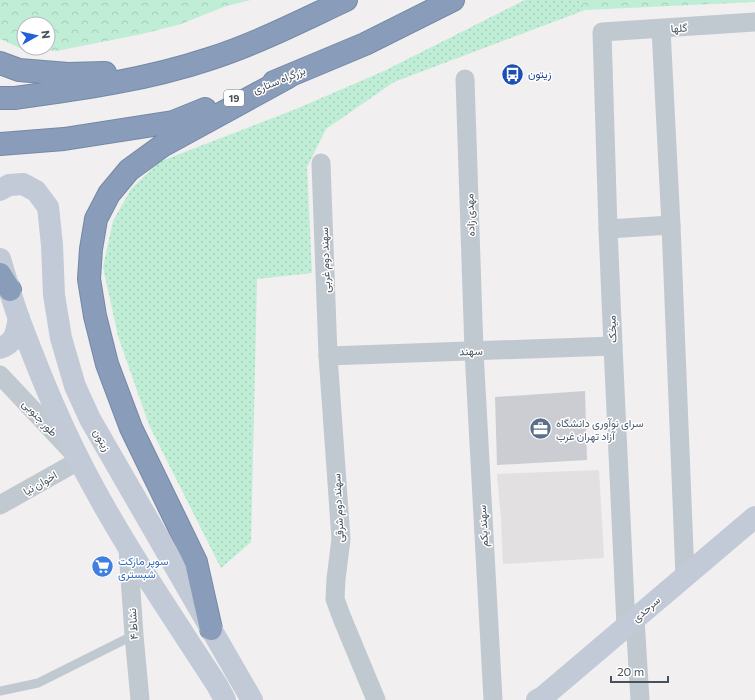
<svg xmlns="http://www.w3.org/2000/svg" width="755" height="700" font-family="Commissioner,Vazirmatn,sans-serif">
  <defs>
    <pattern id="grass-dots" width="8" height="8" patternUnits="userSpaceOnUse"><rect width="8" height="8" fill="#bfedd5"/><path d="M2 2h.1M6 6h.1" fill="none" stroke="#a6cdb9" stroke-width="1.8" stroke-linecap="round"/></pattern>
    <pattern id="forest-crowns" width="20" height="18" patternUnits="userSpaceOnUse"><rect width="20" height="18" fill="#bfedd5"/><path d="M2 6a3 3 0 1 1 6 0M12 15a3 3 0 1 1 6 0" fill="none" stroke="#a6cdb9"/></pattern>
  </defs>
  <rect width="100%" height="100%" fill="#f1efef"/>
  <polygon fill="#e2e0e0" points="599,470 604,558 503,564 501,519 497,474"/>
  <polygon fill="url(#grass-dots)" points="525,0 580,0 585,10 394,82 326,129 307,167 312,273 257,279 251,542 221,568 149,425 118,336 103,267 113,221 131,189 159,162 296,109 384,71"/>
  <g fill="url(#forest-crowns)">
    <polygon points="0,0 251,0 226,6 181,24 142,34 56,51 25,48 48,48 48,24 24,24 24,48 20,48 0,39"/>
    <polygon points="580,0 755,0 755,2 585,10"/>
  </g>
  <polygon fill="#cccdd3" points="585,391 587,460 497,465 495,397"/>
  <g fill="none" stroke-linecap="round" stroke-linejoin="round">
    <defs>
      <g id="highway">
        <polyline points="0,63 19,70 68,74 105,73"/>
        <polyline points="274,82 365,44 453,0"/>
        <path d="M0 98H15C80 89 146 80 209 59 256 44 301 21 346 0"/>
        <polyline points="0,144 64,139 173,122 205,109"/>
        <polyline points="0,274 10,290"/>
        <polyline points="211,629 196,562 131,428 107,364 95,316 89,279 91,249 96,219 109,194 129,170 162,146 288,77"/>
      </g>
    </defs>
    <use href="#highway" stroke="#7488a7" stroke-width="24"/>
    <polyline stroke="#c0c8d0" stroke-width="9" points="0,691 38,683 134,635"/>
    <g stroke="#c0c8d0" stroke-width="19">
      <polyline points="661,29 671,225 685,576"/>
      <polyline points="465,79 474,351 493,700"/>
      <polyline points="321,163 328,356 341,539 336,579 335,599 342,618 376,700"/>
      <polyline points="608,229 671,225"/>
      <polyline points="328,356 613,346"/>
      <polyline points="0,375 80,460 0,505"/>
      <polyline points="128,548 134,635 140,700"/>
      <polyline points="635,619 640,700"/>
      <polyline points="626,626 613,346 608,229 602,32 755,22"/>
    </g>
    <g stroke="#c2cad7" stroke-width="22">
      <polyline points="0,190 9,185 23,184 36,191 48,207 52,245 54,295 61,338 75,386 90,419 252,700"/>
      <path d="M0 259C6 279 12 299 19 319 41 377 64 434 94 488 131 556 175 620 217 685L225 700"/>
      <path d="M0 348C16 342 16 333 19 318"/>
      <polyline points="537,700 543,697 755,517"/>
    </g>
    <use href="#highway" stroke="#899dbb" stroke-width="22"/>
  </g>
  <defs>
    <symbol id="bus-disc" viewBox="-11 -11 22 22"><circle r="9.5" fill="#1a4fb4" stroke="#fff"/><path d="M-5-6H5V4H4V6H2V4H-2V6H-4V4H-5ZM-3.5-4V0h7V-4ZM-3.5 1.2v1.5H-2V1.2ZM2 1.2v1.5H3.5V1.2Z" fill="#fff"/></symbol>
    <symbol id="office-disc" viewBox="-11 -11 22 22"><circle r="9.5" fill="#5c6f8a" stroke="#fff"/><path d="M-6-3h4V-5.5h4V-3h4V5H-6ZM-1-4.5V-3h2v-1.5ZM-6 0V1H6V0Z" fill="#fff"/></symbol>
    <symbol id="supermarket-disc" viewBox="-11 -11 22 22"><circle r="9.5" fill="#3f7fe0" stroke="#fff"/><path d="M-6-5.5h2.5l.6 2H6L4.5 2H-2.5L-4.4-4H-6ZM-1.5 3.2a1.3 1.3 0 1 0 .1 0ZM3 3.2a1.3 1.3 0 1 0 .1 0Z" fill="#fff"/></symbol>
  </defs>
  <g fill-rule="evenodd">
    <use href="#bus-disc" x="500" y="62" width="25" height="25"/>
    <use href="#office-disc" x="528" y="416" width="25" height="25"/>
    <use href="#supermarket-disc" x="90" y="554" width="25" height="25"/>
  </g>
  <g text-anchor="middle" stroke-width="3" stroke-linejoin="round" paint-order="stroke">
    <rect fill="#fff" stroke="#7f848c" stroke-width="1" x="224" y="90" width="20" height="16" rx="3"/>
    <g font-size="10" font-weight="bold" fill="#48505b">
      <text x="234" y="102">19</text>
    </g>
    <g font-size="11" fill="#48505b" stroke="#fff">
      <text transform="translate(679 28) rotate(-4)" y="4">گلها</text>
      <text transform="translate(279 80) rotate(-22)" y="4">بزرگراه ستاری</text>
      <text transform="translate(470 215) rotate(-92)" y="4">مهدی زاده</text>
      <text transform="translate(325 260) rotate(-92)" y="4">سهند دوم غربی</text>
      <text transform="translate(612 329) rotate(-92)" y="4">میخک</text>
      <text transform="translate(471 351) rotate(-2)" y="4">سهند</text>
      <text transform="translate(40 418) rotate(47)" y="4">طور جنوبی</text>
      <text transform="translate(102 440) rotate(60)" y="4">زیتون</text>
      <text transform="translate(40 483) rotate(-30)" y="4">اخوان نیا</text>
      <text transform="translate(338 508) rotate(-93)" y="4">سهند دوم شرقی</text>
      <text transform="translate(483 526) rotate(-93)" y="4">سهند يكم</text>
      <text transform="translate(646 609) rotate(-41)" y="4">سرحدی</text>
      <text transform="translate(133 624) rotate(-94)" y="4">نشاط ۴</text>
    </g>
    <g font-size="11" fill="#164399" stroke="#fff" text-anchor="start">
      <text x="528" y="78">زیتون</text>
    </g>
    <g font-size="11" fill="#4e5e75" stroke="#fff" text-anchor="start">
      <text x="556" y="427">سرای نوآوری دانشگاه<tspan x="556" dy="13">آزاد تهران غرب</tspan></text>
    </g>
    <g font-size="11" fill="#366cbe" stroke="#fff" text-anchor="start">
      <text x="118" y="565">سوپر مارکت<tspan x="118" dy="13">شبستری</tspan></text>
    </g>
  </g>
  <g transform="translate(36 36) rotate(82)"><circle r="19" fill="#ffffff" stroke="#b6b9bd"/>
  <path d="M0-3L7 15L0 10L-7 15Z" fill="#2261d8"/>
  <text y="-6" font-size="11" font-weight="bold" text-anchor="middle" fill="#48505b">N</text>
  </g>
  <path d="M611 676v6h57v-6" fill="none" stroke="#48505b" stroke-width="2"/>
  <text x="617" y="676" font-size="12" fill="#48505b" stroke="#ffffff" stroke-width="3" paint-order="stroke">20 m</text>
</svg>
